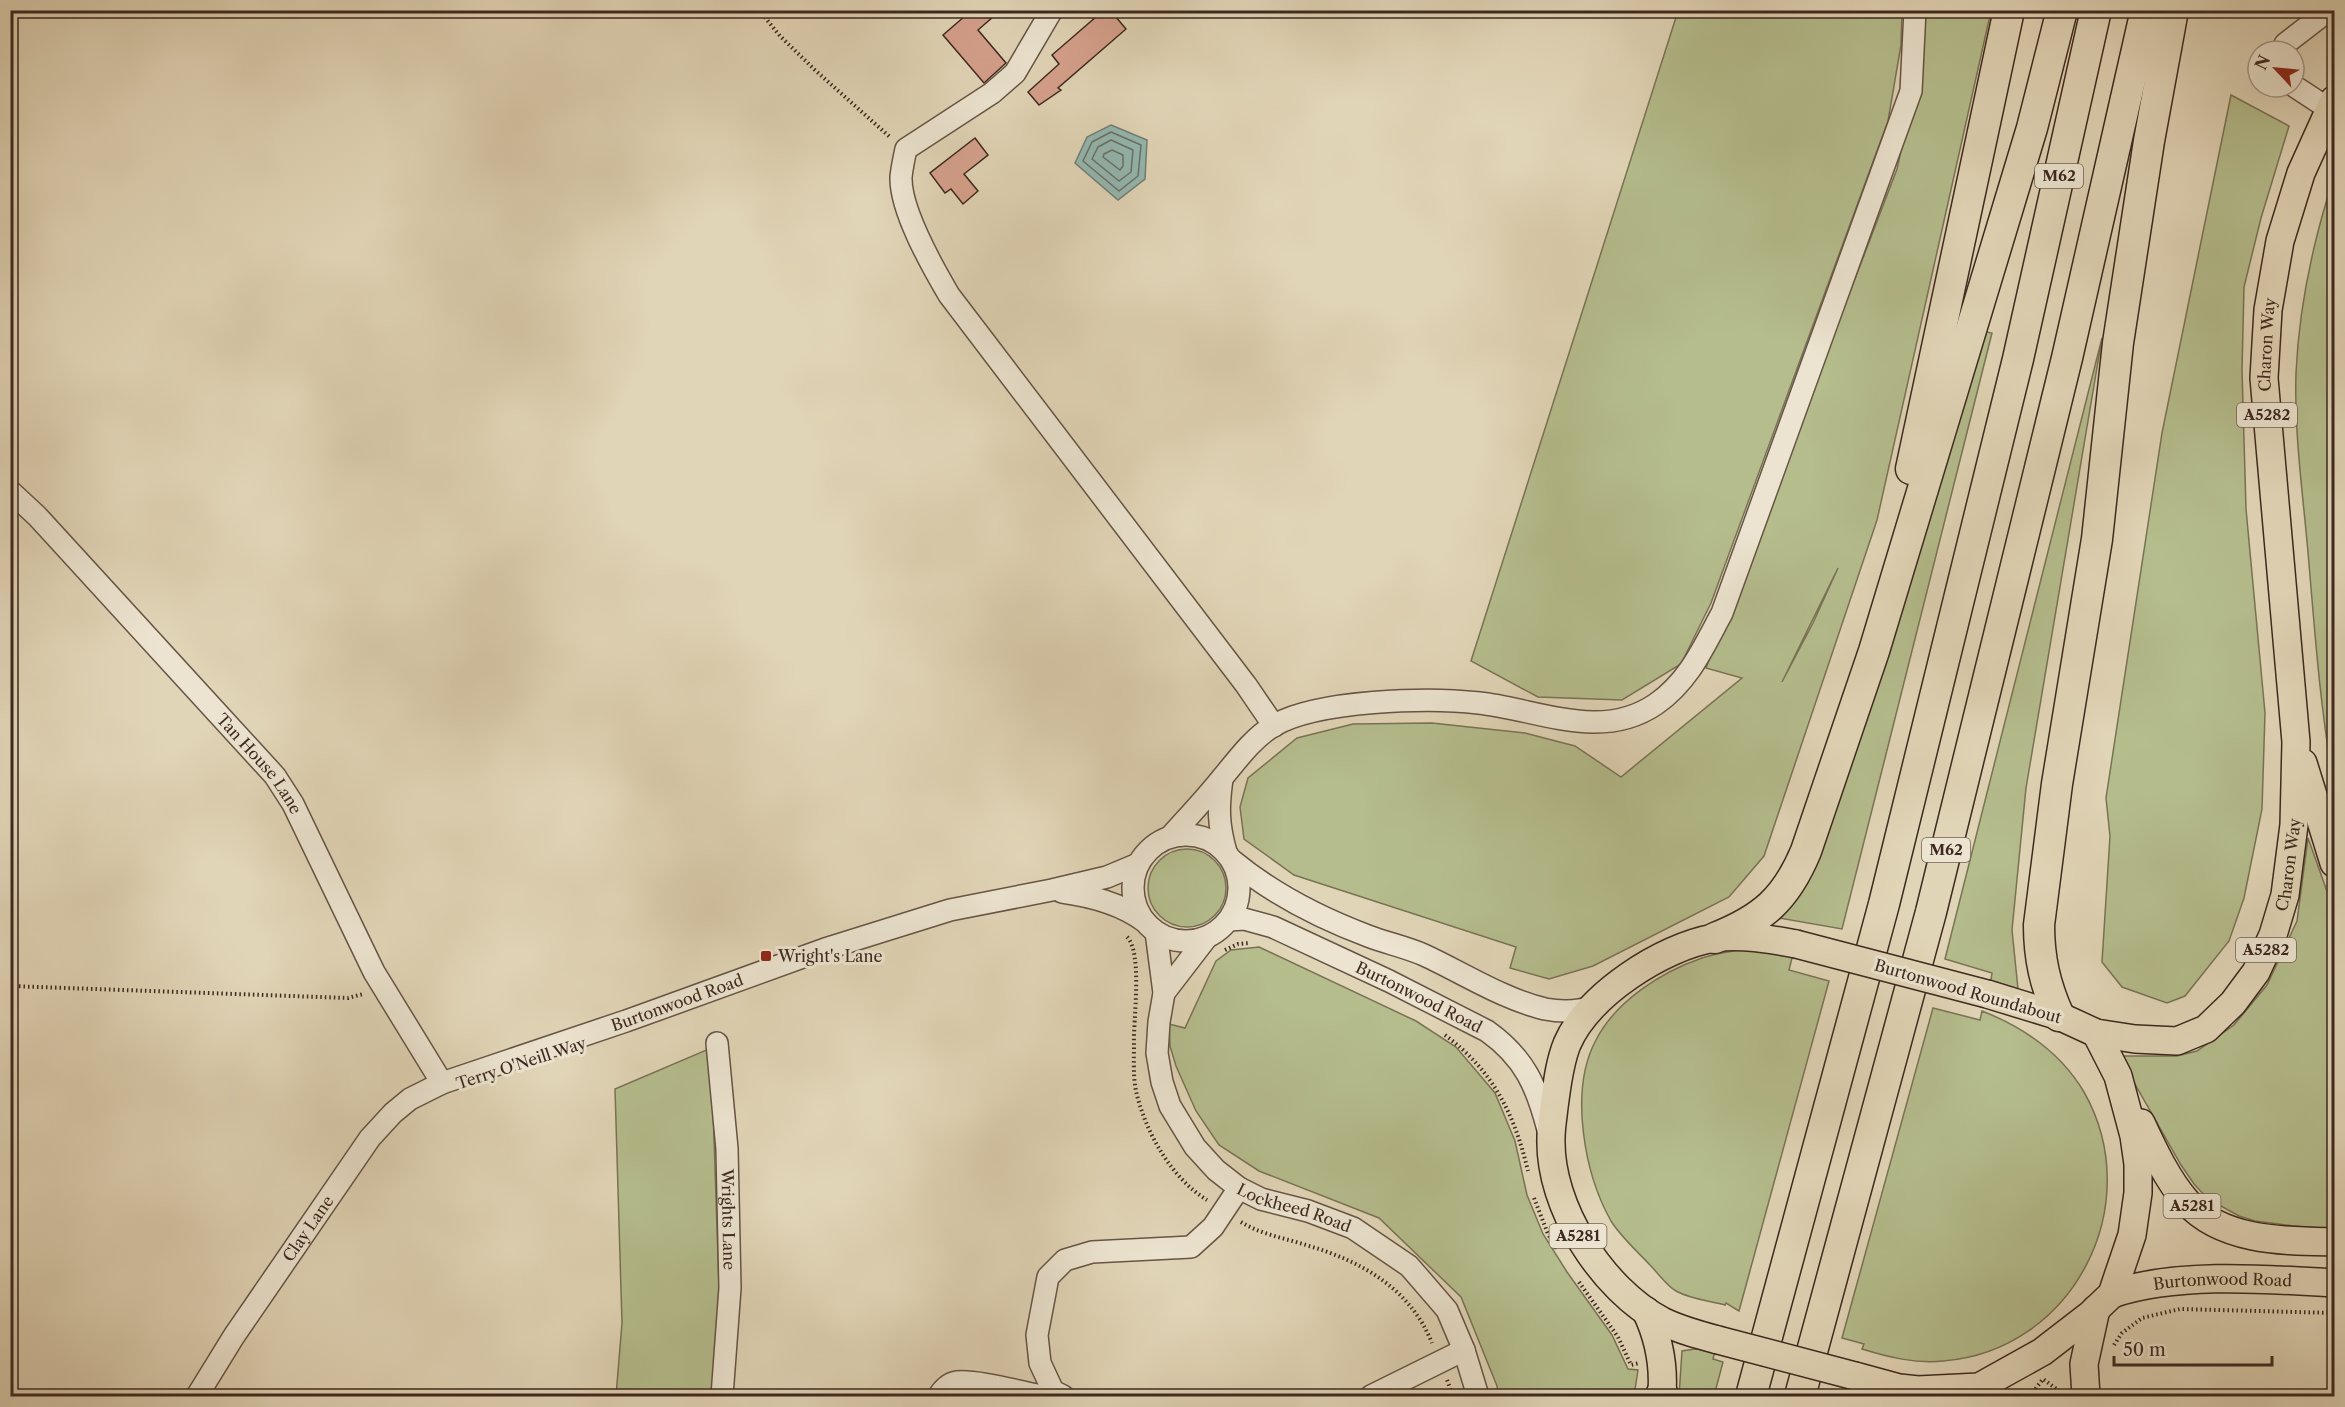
<svg xmlns="http://www.w3.org/2000/svg" width="2345" height="1407" font-family="'Libre Caslon Text',serif">
  <rect width="100%" height="100%" fill="#e1d5b7"/>
  <filter id="stains"><feTurbulence type="fractalNoise" baseFrequency=".00333" numOctaves="4"/><feColorMatrix values="0 0 0 0 .2 0 0 0 0 .09 0 0 0 0 .02 0 0 0 .5 -.17"/></filter>
  <radialGradient id="worn" r=".72"><stop offset=".6" stop-color="#630" stop-opacity="0"/><stop offset="1" stop-color="#630" stop-opacity=".3"/></radialGradient>
  <g fill="#b5bd8d" stroke="#797356" stroke-width="1.5" fill-rule="evenodd">
    <polygon points="1678,11 1902,11 1901,45 1888,121 1711,603 1681,664 1622,700 1538,697 1471,661"/>
    <path d="M1925 11H1991L1877 520 1764 856 1729 897 1593 966 1549 979 1510 968 1516 947 1294 875 1244 839 1240 807 1248 778 1297 738 1353 724 1432 723 1525 733 1575 746 1621 777 1742 678 1706 668 1897 169 1919 70ZM1838 568 1813 623 1782 682Z"/>
    <polygon points="2231,95 2289,126 2261,218 2244,287 2242,370 2246,509 2265,713 2262,809 2244,898 2229,941 2185,996 2167,1003 2122,987 2102,962 2110,836 2106,798 2162,433"/>
    <path d="M2334 177V776L2332 773C2320 704 2315 634 2309 564 2304 501 2294 437 2296 373 2299 306 2313 241 2334 177Z"/>
    <polygon points="1981,331 1992,333 1842,929 1779,918 1785,908"/>
    <polygon points="2102,338 2026,788 2012,930 2018,989 1991,980 1992,973 1945,959"/>
    <polygon points="2308,838 2334,911 2334,1229 2293,1226 2255,1221 2239,1216 2208,1199 2194,1184 2181,1165 2119,1056 2177,1056 2197,1051 2234,1025 2267,985 2297,921"/>
    <circle cx="1187" cy="888" r="39"/>
    <polygon points="1259,947 1416,1021 1456,1047 1495,1093 1515,1141 1527,1195 1543,1234 1567,1272 1612,1335 1628,1369 1638,1370 1634,1396 1498,1396 1497,1386 1461,1297 1379,1218 1259,1171 1219,1145 1196,1111 1176,1066 1170,1046 1169,1024 1185,1028 1216,961 1231,950"/>
    <path d="M1738 950 1793 954 1789 970 1829 981 1739 1311 1726 1303 1725 1305C1710 1301 1690 1299 1676 1291 1667 1286 1658 1273 1650 1265 1638 1252 1621 1237 1611 1221 1584 1173 1569 1090 1596 1040 1616 1001 1661 972 1702 958 1713 954 1726 952 1738 950Z"/>
    <path d="M1933 1008 1980 1020 1982 1011C2023 1027 2061 1053 2084 1092 2148 1205 2073 1351 1943 1361 1916 1364 1888 1357 1862 1349L1864 1344 1842 1338Z"/>
    <polygon points="711,1048 719,1287 714,1396 616,1396 622,1323 615,1089"/>
    <polygon points="1695,1349 1715,1351 1713,1359 1723,1362 1714,1396 1679,1396 1682,1351"/>
    <polygon points="1832,1390 1850,1395 1852,1391 1871,1396 1830,1396"/>
  </g>
  <polygon fill="#94b8b1" stroke="#717f77" stroke-width="1.5" points="1111,125 1147,140 1145,179 1118,200 1075,163 1087,137"/>
  <g fill="none" stroke-linecap="round" stroke-linejoin="round">
    <g stroke="#687068" stroke-width="1.5">
      <polygon points="1111,132 1141,145 1138,176 1119,191 1083,161 1092,142"/>
      <polygon points="1111,140 1133,150 1131,172 1119,181 1092,159 1098,147"/>
      <polygon points="1112,150 1123,155 1123,166 1120,170 1103,157 1104,154"/>
    </g>
  </g>
  <g fill="#d6a18d" stroke="#3d2920" stroke-width="1.5">
    <polygon points="972,10 1001,10 978,30 1006,63 984,83 943,35"/>
    <polygon points="1104,10 1110,10 1126,29 1058,88 1061,90 1039,105 1028,92 1059,64 1052,55"/>
    <polygon points="975,138 988,155 964,174 978,191 963,204 951,189 945,193 930,173"/>
  </g>
  <g fill="none" stroke-linecap="round" stroke-linejoin="round">
    <defs>
      <g id="minor">
        <path d="M1052 10 1015 73 992 93 906 149C904 158 902 168 901 177 900 210 932 266 949 295L1246 685 1274 726"/>
        <polyline points="2283,51 2285,44 2329,10"/>
        <polyline points="2294,86 2329,109"/>
        <path id="s1" d="M10 491 37 516 275 776 293 804 374 972 442 1083"/>
        <path d="M1222 779C1218 807 1218 824 1226 852"/>
        <circle cx="1186" cy="888" r="53"/>
        <path d="M1171 836C1188 817 1206 798 1222 778 1238 759 1252 739 1273 726 1316 700 1429 697 1479 703 1537 709 1601 742 1656 704 1689 681 1703 648 1722 613L1911 91 1915 10"/>
        <path d="M1233 861C1273 894 1320 918 1368 936 1386 943 1406 947 1424 955 1463 973 1503 999 1545 1009 1561 1012 1578 1012 1594 1006"/>
        <path d="M1062 892C1091 896 1120 903 1144 921"/>
        <path id="s2" d="M1229 920 1244 919 1273 927 1389 981 1487 1031C1525 1058 1537 1087 1548 1130"/>
        <path id="s3" d="M1156 932 1164 993 1159 1022 1157 1053 1162 1082 1170 1106 1195 1147 1216 1170 1239 1188 1261 1199 1308 1211 1353 1228 1409 1266 1447 1310 1464 1350 1478 1396"/>
        <polyline points="1164,993 1207,937"/>
        <path id="s4" d="M717 1043 727 1149 730 1288 722 1396"/>
        <path id="s5" d="M197 1396 234 1336 370 1138 393 1113 410 1099 442 1083 626 1021 825 949 950 910 1052 890 1107 877 1138 864"/>
        <path d="M939 1396C942 1390 949 1383 957 1382 976 1380 1021 1392 1042 1396"/>
        <polyline points="1063,1396 1053,1391 1040,1363 1037,1335 1048,1277 1065,1260 1092,1252 1191,1247 1213,1227 1239,1188"/>
        <polyline points="1371,1396 1464,1350"/>
      </g>
      <g id="major">
        <polyline points="2303,763 2334,863"/>
        <path id="s6" d="M1987 994 2059 1016 2096 1033 2135 1039 2177 1041 2206 1029 2233 1003 2256 972 2273 935 2285 895 2294 825 2296 742 2264 378 2268 310 2280 241 2301 173 2334 100"/>
        <path d="M2141 1123C2153 1149 2168 1181 2187 1202 2223 1242 2286 1241 2334 1242"/>
        <path id="s7" d="M2112 1294C2176 1272 2267 1279 2334 1283"/>
        <path d="M1646 1311C1659 1338 1664 1364 1662 1393"/>
        <path d="M1718 1340C1699 1335 1680 1330 1662 1321 1602 1289 1549 1207 1551 1138 1551 1128 1553 1117 1554 1107 1557 1086 1559 1064 1567 1044 1588 995 1662 947 1714 938 1740 934 1770 939 1796 944"/>
        <polyline points="1855,1376 1899,1388 1918,1390 1979,1387 2042,1352 2090,1315 2112,1294 2132,1235 2138,1193 2138,1164 2134,1136 2118,1076 2096,1033"/>
        <polyline points="2086,1396 2084,1364 2096,1309"/>
      </g>
      <g id="highway">
        <polyline points="1911,469 2009,10"/>
        <path d="M1715 938C1763 919 1786 899 1806 851L1874 651 2032 128 2062 10"/>
        <path d="M2059 1016C2045 985 2039 958 2039 925L2057 784 2097 539 2118 343 2149 141 2173 10"/>
        <polyline points="1661,1396 1662,1393"/>
        <polyline points="1751,1396 1884,904 2018,359 2096,10"/>
        <polyline points="1800,1396 1931,912 2067,358 2146,10"/>
      </g>
    </defs>
    <use href="#minor" stroke="#665446" stroke-width="24"/>
    <use href="#major" stroke="#3d2920" stroke-width="30"/>
    <use href="#highway" stroke="#3d2920" stroke-width="33"/>
    <g stroke="#3d2920" stroke-width="4" stroke-dasharray="1.5 3" stroke-linecap="butt">
      <polyline points="759,10 780,36 815,70 890,137"/>
      <path d="M1127 937C1143 953 1133 1021 1134 1045 1134 1059 1133 1077 1136 1091 1145 1131 1171 1178 1207 1200"/>
      <polyline points="1225,950 1238,944 1249,943"/>
      <polyline points="10,986 348,998 363,994"/>
      <path d="M1445 1035C1493 1071 1514 1113 1528 1171"/>
      <polyline points="1534,1198 1548,1234 1558,1251"/>
      <path d="M1241 1222C1260 1234 1284 1238 1306 1245 1361 1261 1410 1288 1432 1343"/>
      <polyline points="1579,1282 1618,1337 1631,1365 1639,1363"/>
      <polyline points="2114,1345 2122,1333 2142,1318 2180,1309 2334,1313"/>
      <polyline points="1447,1380 1453,1396"/>
      <polyline points="2030,1396 2043,1379 2062,1393"/>
    </g>
    <use href="#minor" stroke="#ece4d0" stroke-width="21"/>
    <use href="#major" stroke="#e1d5b7" stroke-width="27"/>
    <use href="#highway" stroke="#e1d5b7" stroke-width="30"/>
    <defs>
      <g id="major-bridge">
        <polyline points="1796,944 1987,994"/>
        <polyline points="1718,1340 1855,1376"/>
      </g>
    </defs>
    <use href="#major-bridge" stroke="#3d2920" stroke-width="30" stroke-linecap="butt"/>
    <use href="#major-bridge" stroke="#e1d5b7" stroke-width="27"/>
  </g>
  <rect fill="#8f2418" stroke="#ece4d0" stroke-width="2" x="760" y="950" width="12" height="12" rx="3"/>
  <g text-anchor="middle" stroke-width="6" stroke-linejoin="round" paint-order="stroke">
    <g fill="#ece4d0" stroke="#726155" stroke-width="1.5">
      <rect x="2035" y="164" width="48" height="24" rx="4.5"/>
      <rect x="2237" y="403" width="60" height="24" rx="4.5"/>
      <rect x="1922" y="838" width="48" height="24" rx="4.5"/>
      <rect x="2236" y="938" width="60" height="24" rx="4.5"/>
      <rect x="2163.5" y="1194" width="57" height="24" rx="4.5"/>
      <rect x="1549.5" y="1224" width="57" height="24" rx="4.5"/>
    </g>
    <g font-size="15" font-weight="bold" fill="#3d2920">
      <text x="2059" y="181">M62</text>
      <text x="2267" y="420">A5282</text>
      <text x="1946" y="855">M62</text>
      <text x="2266" y="955">A5282</text>
      <text x="2192" y="1211">A5281</text>
      <text x="1578" y="1241">A5281</text>
    </g>
    <g font-size="16" fill="#3d2920" stroke="#ece4d0">
      <text dy="6" stroke="none"><textPath href="#s6" startOffset="940">Charon Way</textPath></text>
      <text dy="6" stroke="none"><textPath href="#s1" startOffset="370">Tan House Lane</textPath></text>
      <text dy="6" stroke="none"><textPath href="#s6" startOffset="418">Charon Way</textPath></text>
      <text transform="translate(1968 991) rotate(16)" y="6">Burtonwood Roundabout</text>
      <text dy="6" stroke="none"><textPath href="#s2" startOffset="207">Burtonwood Road</textPath></text>
      <text dy="6" stroke="none"><textPath href="#s5" startOffset="651">Burtonwood Road</textPath></text>
      <text transform="translate(521 1063) rotate(-18)" y="6">Terry O'Neill Way</text>
      <text dy="6" stroke="none"><textPath href="#s3" startOffset="344">Lockheed Road</textPath></text>
      <text dy="6" stroke="none"><textPath href="#s4" startOffset="177">Wrights Lane</textPath></text>
      <text dy="6" stroke="none"><textPath href="#s5" startOffset="201">Clay Lane</textPath></text>
      <text dy="6" stroke="none"><textPath href="#s7" startOffset="112">Burtonwood Road</textPath></text>
    </g>
    <g font-size="16" fill="#3d2920" stroke="#ece4d0" text-anchor="start">
      <text x="778" y="962">Wright's Lane</text>
    </g>
  </g>
  <rect width="2345" height="1407" fill="none" stroke="#e1d5b7" stroke-width="36"/>
  <rect x="12" y="12" width="2321" height="1383" fill="none" stroke="#3d2920" stroke-width="3"/>
  <rect x="18" y="18" width="2309" height="1371" fill="none" stroke="#3d2920" stroke-width="1.5"/>
  <g transform="translate(2276 69) rotate(296)"><circle r="28" fill="#ece4d0" stroke="#a6998a" stroke-width="1.5"/>
  <path d="M0-4.5L10 22L0 15L-10 22Z" fill="#8f2418"/>
  <text y="-9" font-size="16" font-weight="bold" text-anchor="middle" fill="#3d2920">N</text>
  </g>
  <path d="M2114 1356v9h158v-9" fill="none" stroke="#3d2920" stroke-width="3"/>
  <text x="2123" y="1356" font-size="18" fill="#3d2920" stroke="#ece4d0" stroke-width="4.5" paint-order="stroke">50 m</text>
  <rect width="100%" height="100%" filter="url(#stains)"/>
  <rect width="100%" height="100%" fill="url(#worn)"/>
</svg>
